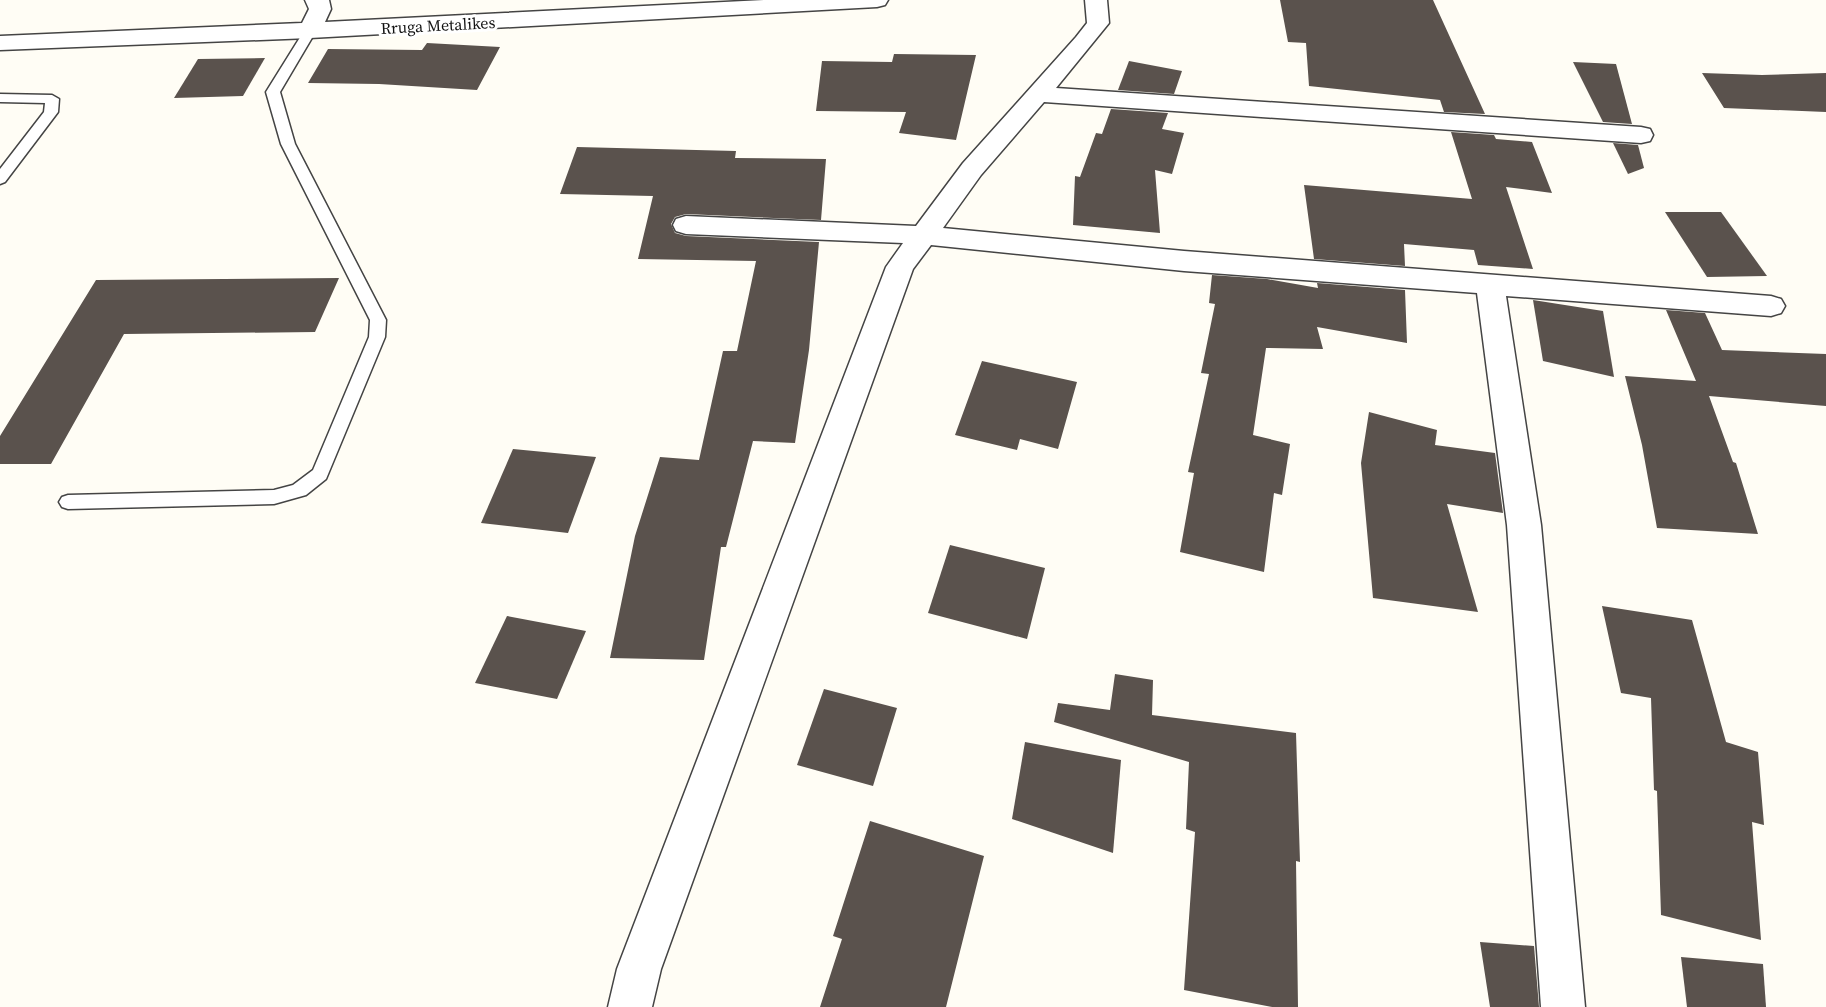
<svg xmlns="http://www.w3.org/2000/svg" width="1826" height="1007" font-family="'Source Serif 4',serif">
  <rect width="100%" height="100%" fill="#fffdf5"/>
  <g fill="#5a524d">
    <polygon points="1280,0 1433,0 1485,114 1444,112 1440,100 1309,86 1306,43 1288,42"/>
    <polygon points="427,43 500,47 477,90 379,84 308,83 328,49 422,50"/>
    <polygon points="894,54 976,55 956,140 899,133 906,112 816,111 822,61 892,62"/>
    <polygon points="265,58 243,96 174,98 198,59"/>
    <polygon points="1129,61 1182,71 1174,94 1118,90"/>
    <polygon points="1573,62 1616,64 1632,124 1603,122"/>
    <polygon points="1702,73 1762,75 1826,73 1826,112 1724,108"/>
    <polygon points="1111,109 1168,113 1162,129 1184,133 1172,174 1155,170 1160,233 1073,225 1075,176 1080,177 1096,133 1102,134"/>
    <polygon points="1451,132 1494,135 1496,139 1532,142 1552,193 1506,187 1533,269 1478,265 1474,250 1404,244 1405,266 1314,259 1304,185 1472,199"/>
    <polygon points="1613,143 1638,145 1644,168 1628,174"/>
    <polygon points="577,147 736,151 735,158 826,159 821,220 686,214 675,217 671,224 675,233 686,236 819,242 809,350 795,443 753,441 726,547 721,547 704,660 610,658 635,536 660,457 699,460 723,351 737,351 756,261 638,259 653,196 560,194"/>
    <polygon points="1665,212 1721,212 1767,276 1707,277"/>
    <polygon points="1212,275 1267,279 1318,288 1317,283 1405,290 1407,343 1317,327 1323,349 1266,348 1253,435 1290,444 1282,495 1274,493 1264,572 1180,552 1194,473 1188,472 1209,374 1201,373 1215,304 1209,303"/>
    <polygon points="339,278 315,332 124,334 51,464 0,464 0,436 96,280"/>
    <polygon points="1533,300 1603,311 1614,377 1543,361"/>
    <polygon points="1666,310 1705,313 1722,350 1826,354 1826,406 1709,396 1733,462 1736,463 1758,534 1657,528 1642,445 1625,376 1696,381"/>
    <polygon points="982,361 1077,382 1058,449 1020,439 1017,450 955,435"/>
    <polygon points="1369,412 1437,430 1435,445 1495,453 1503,513 1447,504 1478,612 1373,598 1361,463"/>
    <polygon points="513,449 596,457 568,533 481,523"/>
    <polygon points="950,545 1045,568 1027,639 928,613"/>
    <polygon points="1602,606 1692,620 1726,742 1758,752 1764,825 1752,822 1761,940 1661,915 1657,791 1654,790 1651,698 1621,693"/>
    <polygon points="507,616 586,631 557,699 475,683"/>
    <polygon points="1115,674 1153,680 1152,715 1296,733 1300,862 1296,861 1298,1007 1272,1007 1184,990 1195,832 1186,829 1189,762 1054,722 1058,703 1110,710"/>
    <polygon points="824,689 897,708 873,786 797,765"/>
    <polygon points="1025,742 1121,760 1113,853 1012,819"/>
    <polygon points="870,821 984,856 946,1007 820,1007 842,939 833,936"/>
    <polygon points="1480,942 1534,946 1539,1007 1490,1007"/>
    <polygon points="1681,957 1763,964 1766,1007 1687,1007"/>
  </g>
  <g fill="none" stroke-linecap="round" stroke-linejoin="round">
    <defs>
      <g id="service">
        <polygon points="310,27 316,31 280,92 295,144 386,320 385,337 326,479 306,495 274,504 68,509 62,507 59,502 62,497 68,495 274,490 293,485 313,470 369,337 370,320 281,144 266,92 304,31"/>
        <polygon points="0,94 52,95 59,99 58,112 5,182 0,184 0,169 44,112 45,103 0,102"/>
      </g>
      <g id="minor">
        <polygon points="305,0 329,0 331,9 325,22 764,0 888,0 885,5 877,7 310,38 0,50 0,36 302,23 309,9"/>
        <polygon points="1085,0 1107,0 1109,23 1056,88 1641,127 1650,129 1653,135 1650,141 1641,143 1044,102 981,175 943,228 1184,251 1771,296 1781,299 1785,306 1781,313 1771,316 1506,296 1541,525 1585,1007 1541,1007 1507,525 1477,293 1184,271 931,245 913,269 661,969 652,1007 608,1007 617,969 886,267 903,243 686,234 676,231 673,225 676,219 686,216 916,226 963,163 1076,37 1087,23"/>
      </g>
    </defs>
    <use href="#service" stroke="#444" stroke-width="3"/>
    <use href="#minor" stroke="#444" stroke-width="3"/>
    <use href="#service" fill="#fff" fill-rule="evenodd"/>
    <use href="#minor" fill="#fff" fill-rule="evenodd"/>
  </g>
  <g text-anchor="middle" stroke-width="6" stroke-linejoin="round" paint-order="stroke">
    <g font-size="16" fill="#111" stroke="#fff">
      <text transform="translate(438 25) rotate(-3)" y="6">Rruga Metalikes</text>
    </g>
  </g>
</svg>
